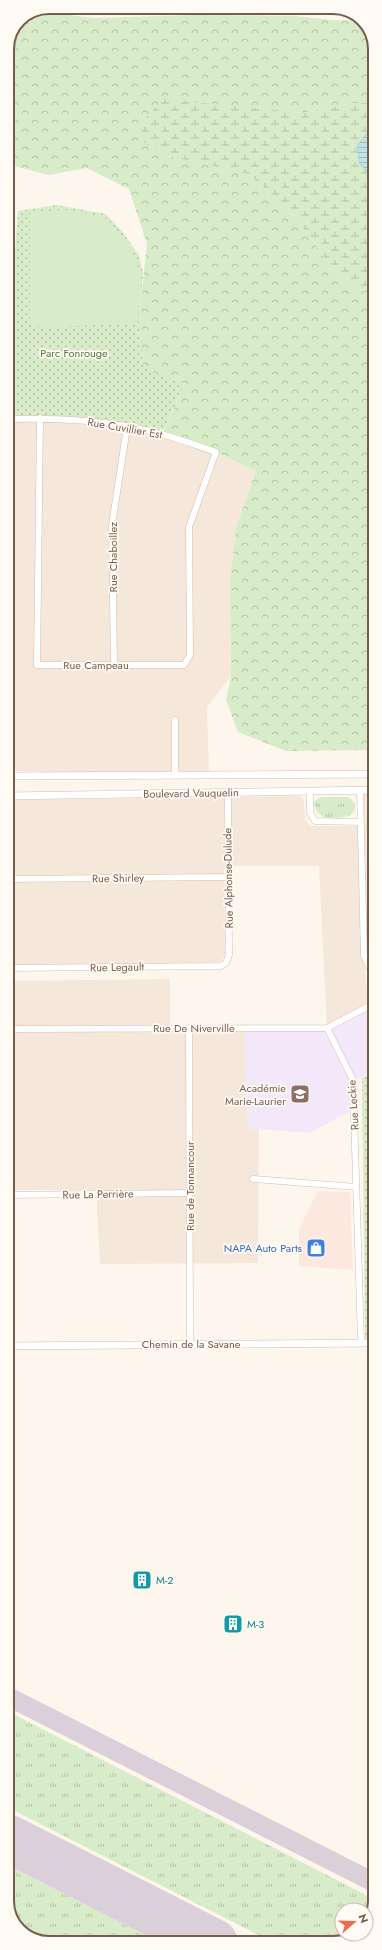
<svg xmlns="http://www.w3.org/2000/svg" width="382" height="1950" font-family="Jost,sans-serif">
  <defs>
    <pattern id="grass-tufts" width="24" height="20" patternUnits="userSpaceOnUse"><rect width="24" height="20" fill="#d8ecc9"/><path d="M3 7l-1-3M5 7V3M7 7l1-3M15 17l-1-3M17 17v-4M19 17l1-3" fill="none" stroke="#b4c2a5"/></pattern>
    <pattern id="forest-crowns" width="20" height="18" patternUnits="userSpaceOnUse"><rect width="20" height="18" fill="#d8ecc9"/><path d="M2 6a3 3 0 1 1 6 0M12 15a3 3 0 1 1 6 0" fill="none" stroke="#b4c2a5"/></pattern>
    <pattern id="wetland-marsh" width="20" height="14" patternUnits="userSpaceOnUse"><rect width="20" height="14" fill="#d8ecc9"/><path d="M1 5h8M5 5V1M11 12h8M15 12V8" fill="none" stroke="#b4c2a5"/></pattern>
    <pattern id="park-dots" width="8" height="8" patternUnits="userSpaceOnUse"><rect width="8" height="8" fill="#d8ecc9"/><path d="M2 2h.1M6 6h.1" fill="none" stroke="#b4c2a5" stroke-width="1.8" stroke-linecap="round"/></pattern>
    <pattern id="water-rules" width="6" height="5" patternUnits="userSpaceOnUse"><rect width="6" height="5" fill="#bfe3e8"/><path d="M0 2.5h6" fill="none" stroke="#a0bbbe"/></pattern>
  </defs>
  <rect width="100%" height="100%" fill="#fdf6ec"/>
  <g fill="#f5e8da">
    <polygon points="51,7 338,7 339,8 86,10"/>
    <polygon points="40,418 151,432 216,452 256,471 236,527 230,582 231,676 207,707 209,774 7,771 7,419"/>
    <polygon points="358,791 375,791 375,956 364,956 368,1007 327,1028 319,866 224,866 225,955 220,962 7,967 7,800 299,796 304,800 305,820 310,826 360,826"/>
    <polygon points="170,979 170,1025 244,1028 248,1128 259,1129 258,1263 100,1264 96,1190 7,1190 7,981"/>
  </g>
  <polygon fill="#fde8e0" points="318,1191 350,1192 353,1270 299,1266 299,1229"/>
  <polygon fill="#f3e8fa" points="375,1003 375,1075 353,1080 354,1109 309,1133 248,1128 244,1028 327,1028"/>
  <g fill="url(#grass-tufts)">
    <path d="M320 797H349L355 804V810L349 816C334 819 316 822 314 802Z"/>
    <polygon points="7,1711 366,1895 373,1905 366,1925 366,1910 342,1910 342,1934 354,1934 338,1943 274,1943 7,1807"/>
    <polygon points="7,1865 161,1943 44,1943 20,1931 7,1906"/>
  </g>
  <polygon fill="url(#forest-crowns)" points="39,11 93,18 197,15 295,16 332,20 363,21 375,44 375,103 352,103 305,113 264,110 165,155 248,174 290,210 328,262 348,285 375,294 375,750 286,751 238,732 226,700 231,676 230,582 236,527 256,471 216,452 163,433 185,383 154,373 143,366 140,308 147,244 129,189 87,168 48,175 7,164 7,49 20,19"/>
  <polygon fill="url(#wetland-marsh)" points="163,99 305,113 352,103 375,103 375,131 367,134 361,164 375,180 375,294 348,285 328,262 290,210 248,174 165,155 142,141 142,122"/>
  <g fill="url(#park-dots)">
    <polygon points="57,205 106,214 122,231 139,255 143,273 140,308 143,366 154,373 185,383 162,434 101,422 7,419 7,333 9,331 18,211"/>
    <polygon points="375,1075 375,1341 365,1341 362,1078"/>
  </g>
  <polygon fill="#d8ecc9" points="71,210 106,218 128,243 140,271 138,323 58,327 36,326 30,320 30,211"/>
  <polygon fill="url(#water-rules)" stroke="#a5d3da" points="375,131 375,180 360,164 357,146 367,133"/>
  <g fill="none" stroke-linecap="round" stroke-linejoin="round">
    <polyline stroke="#dbcfda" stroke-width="19" points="7,1696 375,1883"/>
    <polyline stroke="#dbcfda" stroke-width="48" points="7,1838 214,1943"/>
    <defs>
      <g id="minor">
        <path d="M7 419C59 418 111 420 161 434 180 439 198 446 216 452L189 527 190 655 184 665H37L40 418"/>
        <polyline points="114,665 112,525 127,427"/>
        <polyline points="175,720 175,775"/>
        <polyline points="360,790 364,956 372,973"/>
        <polyline points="310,791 310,813 315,821 359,822"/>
        <polyline points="7,879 228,877"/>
        <polyline points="7,968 221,966 226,963 229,955 228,792"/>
        <polyline points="189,1028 190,1343"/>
        <polyline points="327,1028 353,1080 361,1343"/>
        <polyline points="7,1029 327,1028 375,1003"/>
        <polyline points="253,1179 356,1187"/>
        <polyline points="7,1195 190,1193"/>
      </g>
      <g id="tertiary">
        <polyline points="7,776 375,774"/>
        <polyline points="7,796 375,790"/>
        <polyline points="7,1346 375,1343"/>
      </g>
    </defs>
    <use href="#minor" stroke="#d1beb0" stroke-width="7"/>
    <use href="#tertiary" stroke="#d1beb0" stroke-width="8"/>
    <use href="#minor" stroke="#fff" stroke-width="6"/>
    <use href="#tertiary" stroke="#fff" stroke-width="7"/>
  </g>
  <defs>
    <symbol id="school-square" viewBox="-11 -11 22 22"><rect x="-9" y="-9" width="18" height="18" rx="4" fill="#8d6e63" stroke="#fffaf3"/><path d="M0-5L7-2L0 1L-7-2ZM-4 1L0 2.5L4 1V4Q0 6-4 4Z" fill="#fff"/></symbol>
    <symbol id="shop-square" viewBox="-11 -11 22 22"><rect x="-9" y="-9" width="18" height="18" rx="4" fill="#3f7fe0" stroke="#fffaf3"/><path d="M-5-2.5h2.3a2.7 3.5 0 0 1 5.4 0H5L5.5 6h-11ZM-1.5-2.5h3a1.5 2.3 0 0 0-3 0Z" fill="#fff"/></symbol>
    <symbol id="building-square" viewBox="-11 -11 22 22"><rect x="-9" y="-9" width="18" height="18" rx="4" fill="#0f9aa8" stroke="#fffaf3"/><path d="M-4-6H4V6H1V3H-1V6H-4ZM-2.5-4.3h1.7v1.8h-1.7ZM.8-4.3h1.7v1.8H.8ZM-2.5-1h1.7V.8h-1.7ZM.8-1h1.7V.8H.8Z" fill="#fff"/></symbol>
  </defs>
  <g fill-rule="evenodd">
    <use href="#school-square" x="289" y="1083" width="22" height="22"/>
    <use href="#shop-square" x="305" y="1237" width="22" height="22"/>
    <use href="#building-square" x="131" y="1569" width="22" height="22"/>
    <use href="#building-square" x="222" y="1613" width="22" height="22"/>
  </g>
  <g text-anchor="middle" stroke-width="3.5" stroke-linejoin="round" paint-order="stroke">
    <g font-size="11" fill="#537a41" stroke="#fffaf3">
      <text x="74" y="357">Parc Fonrouge</text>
    </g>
    <g font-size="11" fill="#7a5c4d" stroke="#fffaf3">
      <text transform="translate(125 428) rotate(10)" y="4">Rue Cuvillier Est</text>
      <text transform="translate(113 557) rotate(-90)" y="4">Rue Chaboillez</text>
      <text x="96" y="669">Rue Campeau</text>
      <text transform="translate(191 793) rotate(-1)" y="4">Boulevard Vauquelin</text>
      <text transform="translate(118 878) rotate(-1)" y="4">Rue Shirley</text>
      <text transform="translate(228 878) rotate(-91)" y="4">Rue Alphonse-Dulude</text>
      <text transform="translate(117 967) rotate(-1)" y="4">Rue Legault</text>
      <text x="194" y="1032">Rue De Niverville</text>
      <text transform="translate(353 1105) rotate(-94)" y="4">Rue Leckie</text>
      <text transform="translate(190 1186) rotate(-90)" y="4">Rue de Tonnancour</text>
      <text transform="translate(98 1194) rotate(-1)" y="4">Rue La Perrière</text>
      <text x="191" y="1348">Chemin de la Savane</text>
    </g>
    <g font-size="11" fill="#785e54" stroke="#fffaf3" text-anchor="end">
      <text x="286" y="1092">Académie<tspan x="286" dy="13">Marie-Laurier</tspan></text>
    </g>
    <g font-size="11" fill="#366cbe" stroke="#fffaf3" text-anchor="end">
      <text x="302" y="1252">NAPA Auto Parts</text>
    </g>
    <g font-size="11" fill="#0d838f" stroke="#fffaf3" text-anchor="start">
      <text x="156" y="1584">M-2</text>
      <text x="247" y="1628">M-3</text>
    </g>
  </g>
  <path d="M0 0H382V1950H0ZM49 14H333A35 35 0 0 1 368 49V1901A35 35 0 0 1 333 1936H49A35 35 0 0 1 14 1901V49A35 35 0 0 1 49 14Z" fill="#fffaf3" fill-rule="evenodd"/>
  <path fill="none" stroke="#7a5c4d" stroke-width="2" d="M49 14H333A35 35 0 0 1 368 49V1901A35 35 0 0 1 333 1936H49A35 35 0 0 1 14 1901V49A35 35 0 0 1 49 14Z"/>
  <g transform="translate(354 1922) rotate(70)"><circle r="19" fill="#fffaf3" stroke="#cabbb1"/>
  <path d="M0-3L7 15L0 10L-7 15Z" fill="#e76f51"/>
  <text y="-6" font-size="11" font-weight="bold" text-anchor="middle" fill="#7a5c4d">N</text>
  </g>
</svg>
